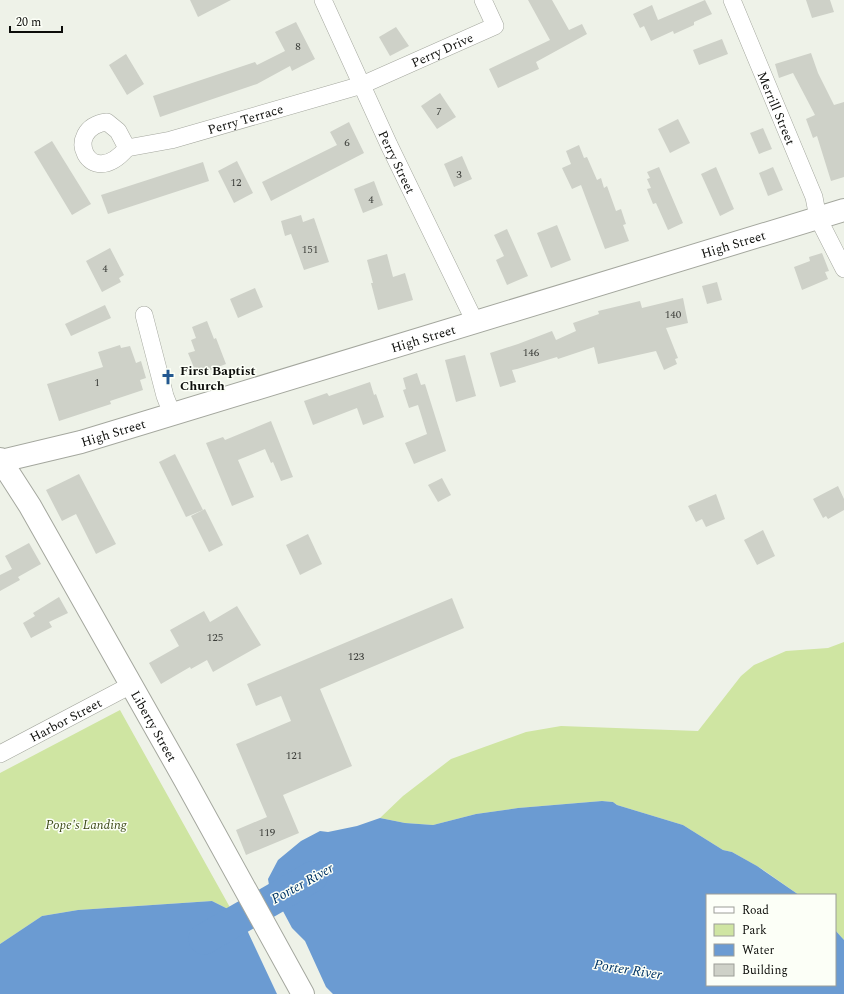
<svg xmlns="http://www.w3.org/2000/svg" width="844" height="994" font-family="Spectral,serif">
  <rect width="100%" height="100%" fill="#eef2e8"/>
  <g fill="#cfe5a2">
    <polygon points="844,642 844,940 835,930 835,895 799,895 762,869 732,852 723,850 683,825 617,805 613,802 602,801 518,808 476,814 433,825 405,823 380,818 403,796 451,759 526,732 561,726 698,731 741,676 754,665 786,651 828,648"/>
    <polygon points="120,710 232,911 212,901 78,910 42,916 0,944 0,773"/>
  </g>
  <g fill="#6b9bd2">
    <polygon points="602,801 613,802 617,805 683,825 723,850 732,852 757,866 799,895 707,895 707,985 835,985 835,930 844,940 844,994 333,994 326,987 305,941 292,928 269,885 268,879 278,860 301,841 320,831 328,832 357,826 380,818 405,823 433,825 476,814 518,808"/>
    <polygon points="212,901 240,915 277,994 0,994 0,944 42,916 78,910"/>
  </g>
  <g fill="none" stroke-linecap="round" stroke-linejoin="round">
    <polyline stroke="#6b9bd2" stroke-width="31" points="204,939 312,877"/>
  </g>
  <g fill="#ced1c8">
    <polygon points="190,0 231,0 198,17"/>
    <polygon points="528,0 552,0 569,30 582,24 587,34 536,62 539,69 498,88 489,69 550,40"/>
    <polygon points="705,0 712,14 694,22 694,25 674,34 673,31 651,41 644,26 640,28 633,14 652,5 658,20"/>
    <polygon points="806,0 830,0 834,12 812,18"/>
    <polygon points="296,22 315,59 292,71 290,66 257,84 160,117 153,96 255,62 257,65 285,51 275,32"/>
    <polygon points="396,27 409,46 390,56 379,37"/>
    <polygon points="722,39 728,54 699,65 693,50"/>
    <polygon points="811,53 818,73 834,105 844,102 844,177 831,181 817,136 813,138 806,119 815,115 793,73 779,78 775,64"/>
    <polygon points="126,54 144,84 127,95 109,65"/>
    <polygon points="440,93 456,117 437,129 421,106"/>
    <polygon points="678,119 690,143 670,153 658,129"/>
    <polygon points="349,122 364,153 271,201 262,182 337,145 330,132"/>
    <polygon points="763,128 772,149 759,154 750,133"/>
    <polygon points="52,141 91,204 72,215 34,152"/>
    <polygon points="579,145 584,158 587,157 597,180 601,178 604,188 607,186 616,211 621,209 626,224 623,225 629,241 605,249 581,185 572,189 562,168 571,164 566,151"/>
    <polygon points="462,156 472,179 454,187 444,164"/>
    <polygon points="237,161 253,193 234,203 218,171"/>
    <polygon points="203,162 209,181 108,214 101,195"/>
    <polygon points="659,167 683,223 668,230 656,203 653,204 647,189 651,188 647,179 650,178 647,172"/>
    <polygon points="716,167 734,209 720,216 701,174"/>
    <polygon points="773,167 783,190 768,196 759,173"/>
    <polygon points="374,181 383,205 363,213 354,189"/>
    <polygon points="301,215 303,222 314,218 329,262 304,270 291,234 285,236 281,221"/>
    <polygon points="557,225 571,260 551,268 537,233"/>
    <polygon points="507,229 528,276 507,285 496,260 504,256 494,235"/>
    <polygon points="110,248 124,275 119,278 121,282 102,292 86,261"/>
    <polygon points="822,253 829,271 825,272 828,279 802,290 794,267 810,261 809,257"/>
    <polygon points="387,254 393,277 405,273 413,300 378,310 371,283 373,283 367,260"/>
    <polygon points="717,282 722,300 707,304 702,286"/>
    <polygon points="255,288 263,307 238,318 230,299"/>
    <polygon points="683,298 688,323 666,328 678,358 675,359 677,364 664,370 656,351 598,364 594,347 558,359 557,357 517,369 512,370 516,382 500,387 490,353 518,344 552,331 556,340 576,331 573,323 599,314 598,311 640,301 642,308"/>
    <polygon points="105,305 111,318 71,336 65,324"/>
    <polygon points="207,321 214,339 216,338 226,364 197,375 188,353 195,351 191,340 196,338 192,327"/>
    <polygon points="120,345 121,348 130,346 136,363 141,361 146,378 140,380 143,390 110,401 111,404 59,421 47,384 103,367 98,352"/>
    <polygon points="465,355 476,396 456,402 445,360"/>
    <polygon points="417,373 421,385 425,384 446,451 414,464 405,443 427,434 418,405 409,408 403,390 406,389 403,378"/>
    <polygon points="370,382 374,395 376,394 384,417 363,425 357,408 313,425 304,401 327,393 329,396"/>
    <polygon points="271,421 293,477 281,481 273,462 271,463 265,449 238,460 254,497 232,506 206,443 223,437 225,440"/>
    <polygon points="175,454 203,510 186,517 159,462"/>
    <polygon points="79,474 116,544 96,554 76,514 62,521 46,490"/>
    <polygon points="442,478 451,495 438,502 428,485"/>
    <polygon points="838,486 844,499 844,510 828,519 826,516 823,518 813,499"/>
    <polygon points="716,494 725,519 706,527 702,519 696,522 688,506"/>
    <polygon points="205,509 223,545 209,552 191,516"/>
    <polygon points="763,530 775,556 757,565 744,540"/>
    <polygon points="308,534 322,564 300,575 286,545"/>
    <polygon points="29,543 41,564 18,577 20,580 0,591 0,575 12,569 5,556"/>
    <polygon points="59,597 68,613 49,622 52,627 31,638 23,623 35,616 33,613"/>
    <polygon points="452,598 464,628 320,689 352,766 283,795 299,833 246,855 236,830 267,817 236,744 291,721 281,696 256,706 247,684"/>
    <polygon points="237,606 261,645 213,672 207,660 191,669 190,667 161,684 149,663 179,646 170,630 204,611 210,622"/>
  </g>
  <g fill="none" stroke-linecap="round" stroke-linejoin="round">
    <defs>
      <g id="minor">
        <path id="s1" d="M323 0 389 145 475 322"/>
        <path id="s2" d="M732 0 814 197 818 218 844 269"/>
        <path d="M107 122 118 131 127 148C89 193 61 128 107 122Z"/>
        <path id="s3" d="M127 148 171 140 362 85 495 26 483 0"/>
        <polyline points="144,315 165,396 172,414"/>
        <path id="s4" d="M0 754 131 685"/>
      </g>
      <g id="tertiary">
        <path id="s5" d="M1 461 30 506 185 780 303 994"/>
      </g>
      <g id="secondary">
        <path id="s6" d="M0 459 1 461 81 442 844 210"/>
      </g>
    </defs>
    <use href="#minor" stroke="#a4a79e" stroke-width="18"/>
    <use href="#tertiary" stroke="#a4a79e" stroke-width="24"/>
    <use href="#secondary" stroke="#a4a79e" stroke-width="24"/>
    <use href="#minor" stroke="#fff" stroke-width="17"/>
    <use href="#tertiary" stroke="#fff" stroke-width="22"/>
    <use href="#secondary" stroke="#fff" stroke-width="22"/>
  </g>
  <defs>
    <symbol id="church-bare" viewBox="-9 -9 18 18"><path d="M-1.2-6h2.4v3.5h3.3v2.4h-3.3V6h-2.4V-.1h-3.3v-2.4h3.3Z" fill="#235890" stroke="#fcfff7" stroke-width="2.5" paint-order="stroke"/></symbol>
  </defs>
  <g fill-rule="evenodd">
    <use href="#church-bare" x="157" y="366" width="22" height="22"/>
  </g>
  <g text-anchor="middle" stroke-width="3" stroke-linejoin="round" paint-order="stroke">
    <g font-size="11" fill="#3c3e3a">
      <text x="298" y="50">8</text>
      <text x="439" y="115">7</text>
      <text x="347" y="146">6</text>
      <text x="459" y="178">3</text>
      <text x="236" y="186">12</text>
      <text x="371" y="203">4</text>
      <text x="310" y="253">151</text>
      <text x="105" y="272">4</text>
      <text x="673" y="318">140</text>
      <text x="531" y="356">146</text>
      <text x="97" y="386">1</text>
      <text x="215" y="641">125</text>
      <text x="356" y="660">123</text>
      <text x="294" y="759">121</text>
      <text x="267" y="836">119</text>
    </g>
    <g font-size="13" fill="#0c0d0a" stroke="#fcfff7">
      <text dy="5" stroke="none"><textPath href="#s3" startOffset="331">Perry Drive</textPath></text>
      <text dy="5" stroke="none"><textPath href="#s2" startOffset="117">Merrill Street</textPath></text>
      <text dy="5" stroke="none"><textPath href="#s3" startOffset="122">Perry Terrace</textPath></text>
      <text dy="5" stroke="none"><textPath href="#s1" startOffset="178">Perry Street</textPath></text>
      <text dy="5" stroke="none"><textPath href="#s6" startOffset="766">High Street</textPath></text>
      <text dy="5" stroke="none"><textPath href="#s6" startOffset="442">High Street</textPath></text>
      <text dy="5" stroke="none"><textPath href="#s6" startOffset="118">High Street</textPath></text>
      <text dy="5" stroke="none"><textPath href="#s4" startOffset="74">Harbor Street</textPath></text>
      <text dy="5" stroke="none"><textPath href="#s5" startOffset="306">Liberty Street</textPath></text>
    </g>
    <g font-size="13" font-weight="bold" fill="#0c0d0a" stroke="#fcfff7" text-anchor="start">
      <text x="180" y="375">First Baptist<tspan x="180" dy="15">Church</tspan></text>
    </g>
    <g font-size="13" font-style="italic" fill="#3d4b18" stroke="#fcfff7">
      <text x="86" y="829">Pope's Landing</text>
    </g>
    <g font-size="14" font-style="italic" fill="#003567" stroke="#fcfff7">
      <text transform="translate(302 883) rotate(-29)" y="5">Porter River</text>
      <text transform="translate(628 969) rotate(9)" y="5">Porter River</text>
    </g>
  </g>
  <rect x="706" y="894" width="130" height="92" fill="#fcfff7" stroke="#9c9e98"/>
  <rect x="714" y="907" width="20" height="6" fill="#ffffff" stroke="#9c9e98"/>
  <text x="742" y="914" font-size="12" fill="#0c0d0a">Road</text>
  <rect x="714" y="924" width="20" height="12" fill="#cfe5a2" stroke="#9c9e98"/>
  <text x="742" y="934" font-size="12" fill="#0c0d0a">Park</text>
  <rect x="714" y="944" width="20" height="12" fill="#6b9bd2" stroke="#9c9e98"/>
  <text x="742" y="954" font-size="12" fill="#0c0d0a">Water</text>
  <rect x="714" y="964" width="20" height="12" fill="#ced1c8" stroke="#9c9e98"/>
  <text x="742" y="974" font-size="12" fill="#0c0d0a">Building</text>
  <path d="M10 26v6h52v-6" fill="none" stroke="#0c0d0a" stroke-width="2"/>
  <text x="16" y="26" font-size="12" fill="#0c0d0a" stroke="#fcfff7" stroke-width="3" paint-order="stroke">20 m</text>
</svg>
